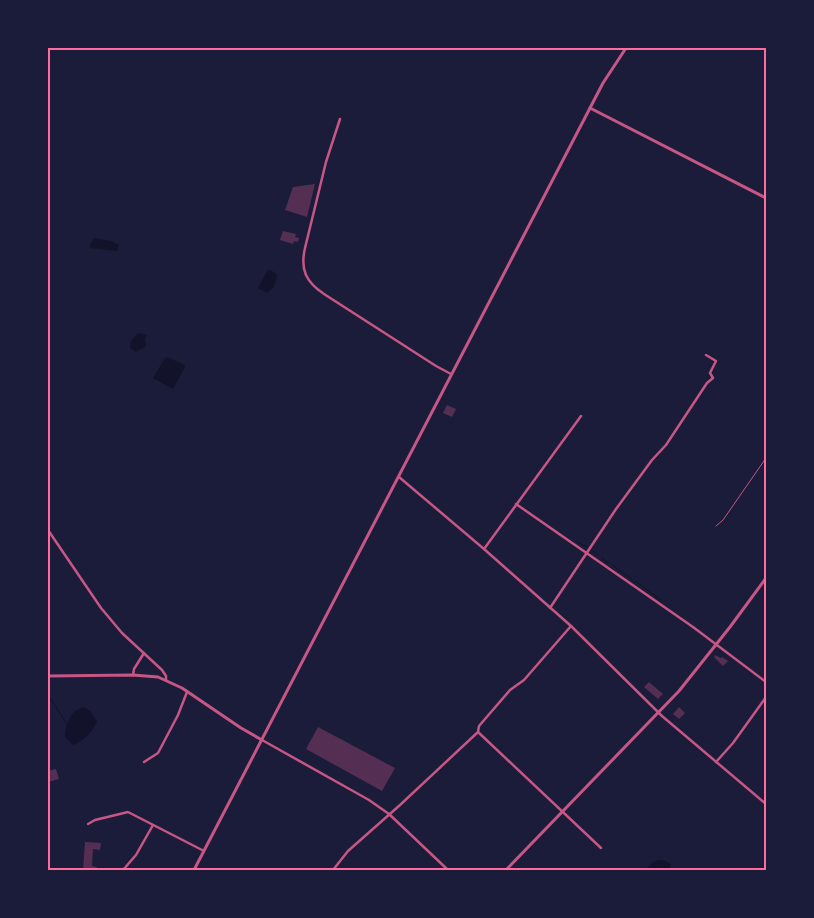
<svg xmlns="http://www.w3.org/2000/svg" width="814" height="918" font-family="Inter,sans-serif">
  <rect width="100%" height="100%" fill="#1b1b3a"/>
  <g fill="#12122b">
    <polygon points="94,238 111,241 119,245 117,251 90,248 90,244"/>
    <polygon points="271,270 277,275 274,287 267,293 258,288 267,271"/>
    <polygon points="138,333 147,335 145,339 146,346 136,352 130,348 131,341"/>
    <polygon points="167,357 185,365 185,367 173,389 153,378 165,358"/>
    <path d="M84 707 90 711 97 721C94 730 83 742 73 745L65 737C65 725 70 710 84 707Z"/>
    <polygon points="659,860 666,861 671,865 667,870 645,870 653,862"/>
  </g>
  <g fill="none" stroke-linecap="round" stroke-linejoin="round">
    <g stroke="#12122b" stroke-width="1">
      <polyline points="577,542 587,547"/>
      <polyline points="592,550 597,554"/>
      <polyline points="602,558 608,563"/>
      <polyline points="612,565 632,579"/>
      <polyline points="635,581 661,600"/>
      <polyline points="48,695 67,724"/>
    </g>
  </g>
  <g fill="#542f53">
    <polygon points="315,184 307,217 285,210 293,187"/>
    <polygon points="283,231 296,234 295,237 299,238 298,242 294,241 293,244 280,240"/>
    <polygon points="447,405 456,409 452,417 443,413"/>
    <polygon points="715,655 721,658 722,657 728,661 723,666 714,657"/>
    <polygon points="649,682 663,694 658,699 644,687"/>
    <polygon points="679,707 685,713 679,719 673,714"/>
    <polygon points="318,727 395,768 382,791 306,749"/>
    <polygon points="56,769 59,779 48,782 48,771"/>
    <polygon points="85,842 101,843 100,850 93,849 92,866 97,867 96,870 83,870"/>
  </g>
  <g fill="none" stroke-linecap="round" stroke-linejoin="round">
    <polyline stroke="#c65784" stroke-width="1" points="716,526 723,520 766,458"/>
    <g stroke="#c65784" stroke-width="2.5">
      <path d="M340 119 326 162 305 248C300 270 306 282 324 294L436 366 451 374"/>
      <polyline points="399,477 484,549 571,626 662,716 766,804"/>
      <polyline points="516,504 693,627 766,682"/>
      <polyline points="48,530 101,608 122,633 162,670 166,676 166,680"/>
      <polyline points="484,549 581,416"/>
      <polyline points="550,608 616,509 652,460 666,445 707,383 713,378 710,373 716,361 706,355"/>
      <polyline points="133,675 134,669 144,653"/>
      <polyline points="478,732 601,848"/>
      <polyline points="262,740 369,800 389,814 448,870"/>
      <polyline points="144,762 158,753 178,715 187,692"/>
      <polyline points="716,762 733,743 766,697"/>
      <polyline points="88,824 95,820 128,812 204,851"/>
      <polyline points="123,870 136,855 153,825"/>
      <polyline points="333,870 348,851 400,805 478,732 479,726 510,690 524,680 571,626"/>
    </g>
    <g stroke="#c65784" stroke-width="3">
      <polyline points="590,108 766,198"/>
      <polyline points="48,676 133,675 158,677 182,688 241,728 262,740"/>
      <polyline points="194,870 603,83 626,48"/>
      <polyline points="506,870 679,691 730,627 766,578"/>
    </g>
  </g>
  <rect width="814" height="918" fill="none" stroke="#1b1b3a" stroke-width="98"/>
  <rect x="49" y="49" width="716" height="820" fill="none" stroke="#ff6b9d" stroke-width="2"/>
</svg>
